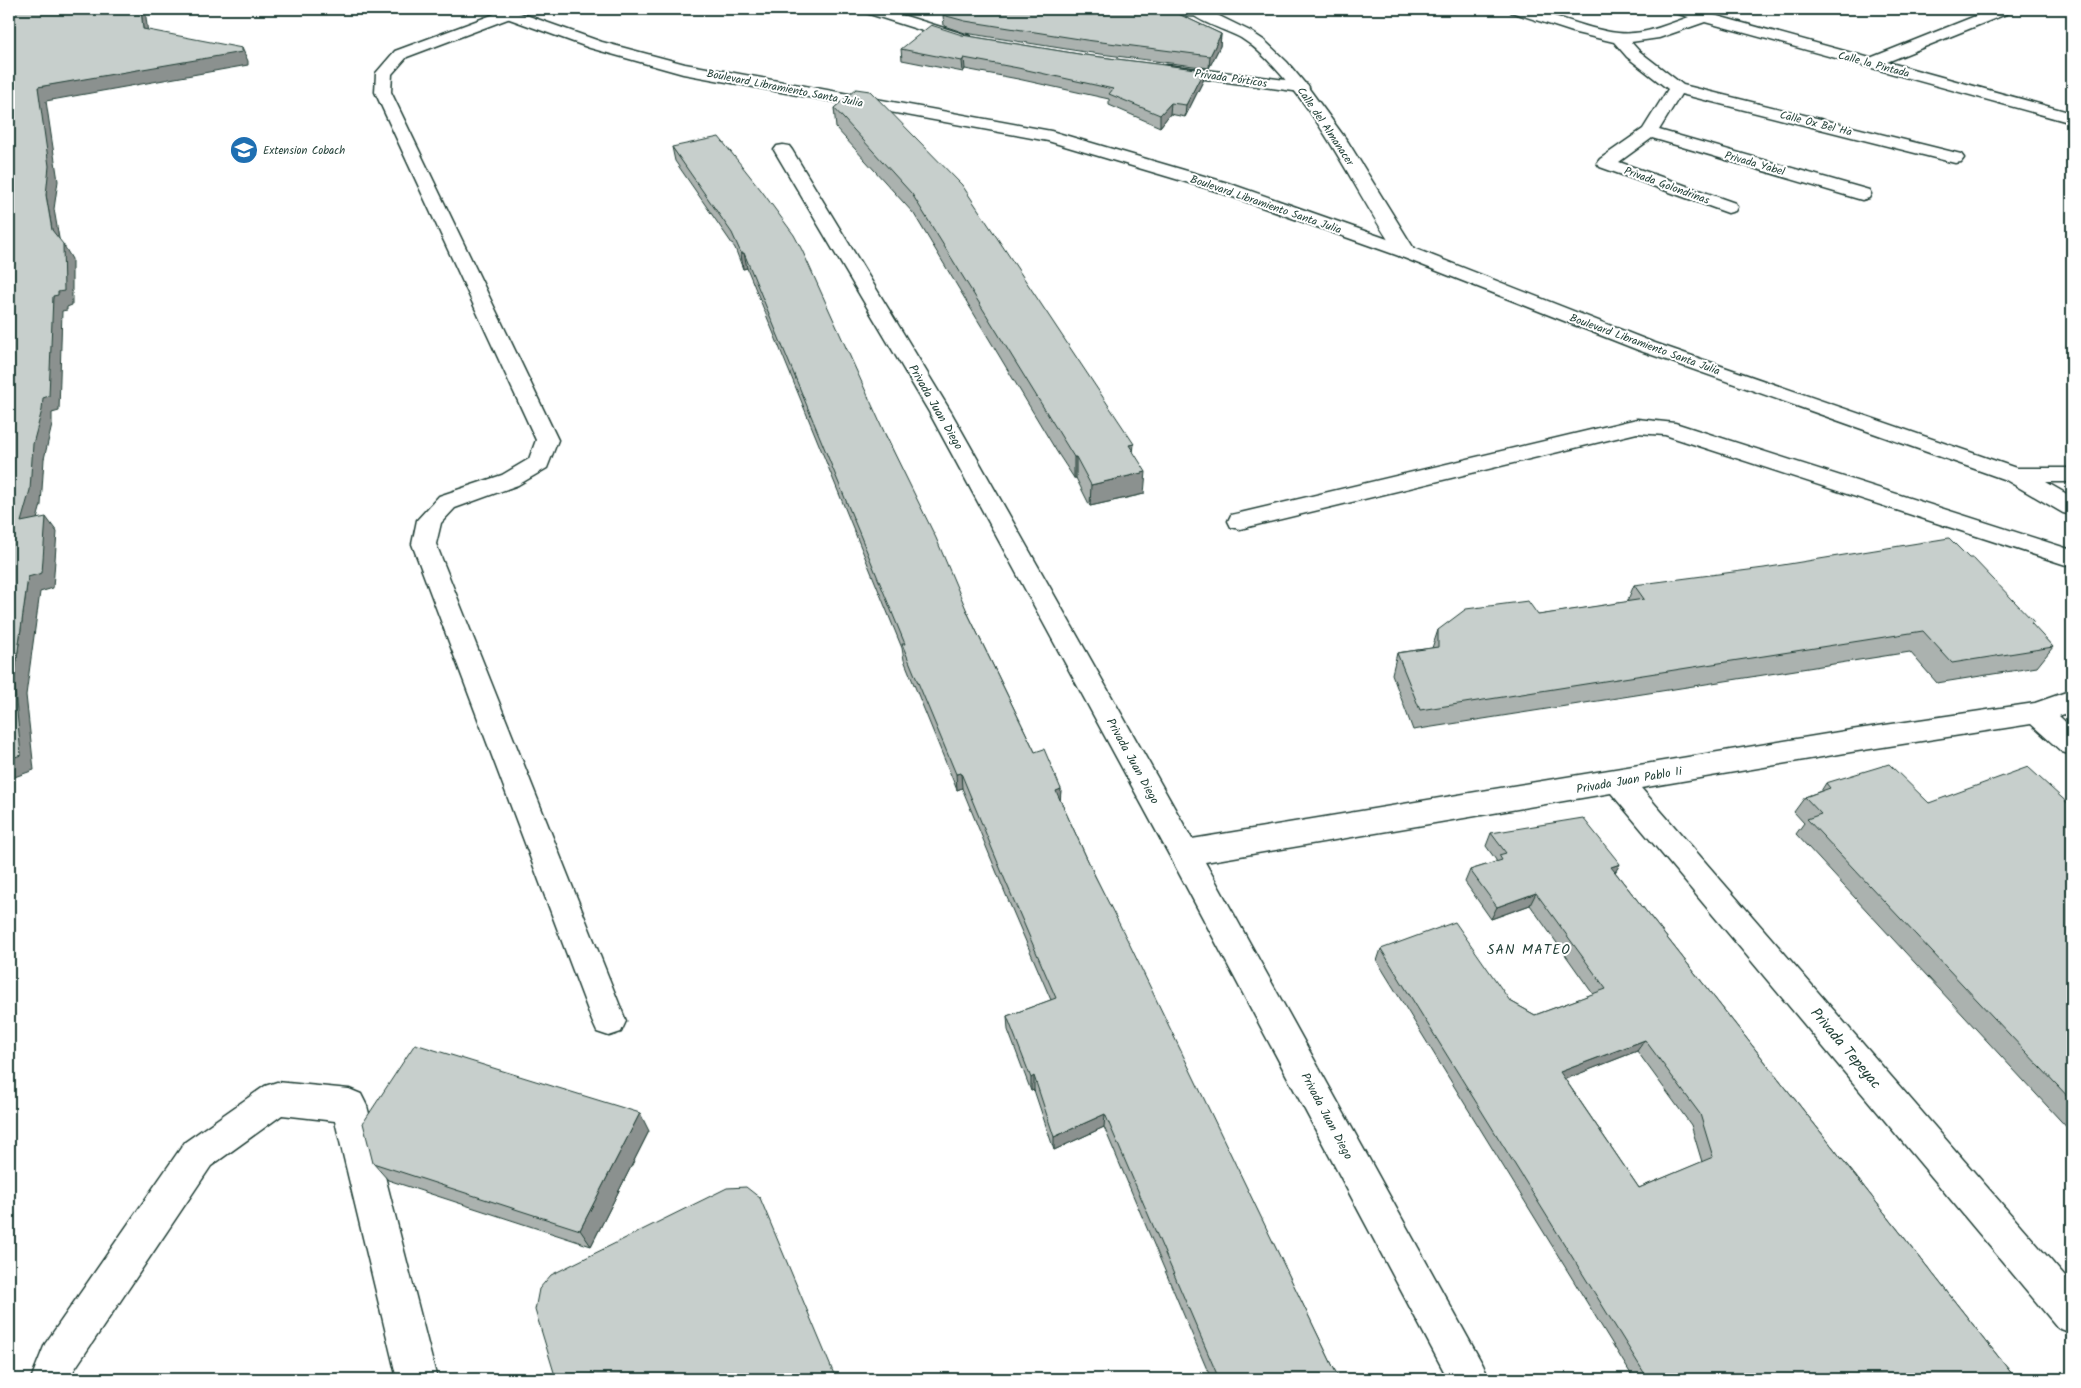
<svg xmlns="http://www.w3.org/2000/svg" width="2081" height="1388" font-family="Kalam,sans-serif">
  <rect width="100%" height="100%" fill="#fff"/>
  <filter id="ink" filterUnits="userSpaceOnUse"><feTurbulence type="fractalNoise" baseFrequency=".02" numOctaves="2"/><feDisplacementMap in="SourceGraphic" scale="10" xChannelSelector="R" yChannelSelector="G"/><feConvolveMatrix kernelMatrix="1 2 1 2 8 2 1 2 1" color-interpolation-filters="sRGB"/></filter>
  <g filter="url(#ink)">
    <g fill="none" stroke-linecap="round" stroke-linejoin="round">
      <defs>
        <polygon id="lane" points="277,1082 349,1089 361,1094 367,1106 437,1379 397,1379 335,1121 282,1115 211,1166 74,1370 71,1379 31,1379 45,1344 185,1142 265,1086"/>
        <g id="street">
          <polygon points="508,9 513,11 516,14 513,17 407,57 392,74 391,92 558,440 547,468 518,485 455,508 441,523 436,544 626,1021 621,1032 609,1036 597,1032 592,1021 412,544 417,520 439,496 502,475 529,459 536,440 375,92 376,73 395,51"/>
          <polygon points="860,9 883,9 970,36 972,39 970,42 958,42 863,12"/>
          <path d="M1163 9H1204L1207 12 1204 15C1193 18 1177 15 1166 12Z"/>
          <path d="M1508 9C1546 7 1580 29 1618 33 1642 36 1666 25 1689 17L1671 12 1669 9H1692L1870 58 1993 9H2013L2011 12 1887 62 2072 113V123L1705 22 1659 38 1631 42 1639 51 1683 85 1961 154 1964 158 1961 162 1955 163 1681 94 1659 130 1869 190 1871 194 1869 198 1862 200 1855 198 1652 138 1619 162 1735 203 1737 207 1735 211 1728 213 1600 167 1597 163 1600 159 1643 129 1668 89 1627 57 1614 42 1576 33 1511 12Z"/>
          <polygon points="1167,65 1301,82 1307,84 1309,87 1307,90 1301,92 1161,73 1159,70 1161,67"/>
          <polygon points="783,145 789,146 792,150 951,412 1192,839 1851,730 2035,703 2072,690 2072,711 2059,716 2072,728 2072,755 2062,752 2031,724 1851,752 1641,788 2072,1285 2072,1333 2058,1328 1611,793 1205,862 1483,1365 1489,1379 1448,1379 1173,862 929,412 774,150 777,146"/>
          <polygon points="1637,419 1675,423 2072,550 2072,567 1665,435 1637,433 1240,529 1231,527 1228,521 1231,515 1240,513"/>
        </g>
        <path id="secondary" d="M1187 9H1205L1250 31 1265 41 1287 62 1307 86 1348 142 1416 252 1413 256 1406 258 1399 256C1356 194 1327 124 1275 68 1265 57 1254 46 1241 38 1227 30 1196 22 1187 9Z"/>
        <polygon id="primary" points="487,9 509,9 602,42 685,64 1051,131 1228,183 1413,248 1652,342 2016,468 2072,468 2072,482 2046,482 2072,497 2072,515 2063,513 2006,480 1638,350 1399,256 1216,191 1048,141 683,74 590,48 490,12"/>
      </defs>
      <use href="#lane" stroke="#1f3d34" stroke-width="3"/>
      <use href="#street" stroke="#1f3d34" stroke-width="3"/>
      <use href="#secondary" stroke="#1f3d34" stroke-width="3"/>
      <use href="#primary" stroke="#1f3d34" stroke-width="3"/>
      <use href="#lane" fill="#fff" fill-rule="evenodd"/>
      <use href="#street" fill="#fff" fill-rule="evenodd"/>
      <use href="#secondary" fill="#fff" fill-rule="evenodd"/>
      <use href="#primary" fill="#fff" fill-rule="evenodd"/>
    </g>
    <g fill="#abb2af" stroke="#1f3d34" fill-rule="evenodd">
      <polygon points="931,9 1168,9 1221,34 1220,46 1209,68 1085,52 965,33 944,26 943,15 944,14 931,10"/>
      <polygon points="962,35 1085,55 1204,70 1203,81 1185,117 1170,114 1160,127 1109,105 1109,99 1018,79 965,69 963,72 902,60 901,49"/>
      <polygon points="856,89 1133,452 1144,494 1090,506 1076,478 1074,478 1057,452 914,214 836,128 834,108"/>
      <polygon points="672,147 886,436 969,616 1035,752 1061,789 1060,800 1095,876 1339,1379 1211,1379 1104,1127 1054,1150 1034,1090 1031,1091 1008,1030 1007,1016 1051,1000 1006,895 962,788 957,790 904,660 902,648 747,268 743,269 735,248 675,161"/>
      <polygon points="1634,585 2032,625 2053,647 2037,667 1937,683 1910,652 1413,730 1392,674 1397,653 1432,648 1438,630 1627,602"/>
      <polygon points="1826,783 1929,803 2072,807 2072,1133 1796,834 1804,823 1794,812 1805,797 1821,791"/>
      <path d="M1491 833 1620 864 1615 872 2016 1379H1634L1377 961 1381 949 1510 1001 1535 1015 1593 994 1530 905 1491 919 1465 882 1470 870 1496 862V860L1486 846ZM1637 1051 1691 1125 1702 1162 1639 1188 1565 1079Z"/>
      <polygon points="649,1131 591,1246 388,1180 373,1163"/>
    </g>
    <g fill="#8b918f" stroke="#1f3d34">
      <polygon points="141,9 145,9 149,42 143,29"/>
      <polygon points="1221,34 1220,46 1209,68 1210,56"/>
      <polygon points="242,48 248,61 248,65 46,101 58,181 54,209 60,244 52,230 46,195 38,87"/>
      <polygon points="964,58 965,69 963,72 962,61"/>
      <polygon points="1204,70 1203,81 1185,117 1186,105"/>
      <polygon points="1171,103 1170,114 1160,127 1160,115"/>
      <polygon points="63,244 72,259 72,305 67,307 67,310 62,311 59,411 52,413 52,425 44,459 41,505 32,537 21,522 53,296"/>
      <polygon points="741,253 744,253 747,268 743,269"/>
      <polygon points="1134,444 1132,465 1129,445"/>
      <rect x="1074" y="457" width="2" height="21"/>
      <polygon points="1146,472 1144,494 1090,506 1091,485"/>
      <polygon points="46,517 57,532 53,588 40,592 26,695 34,770 9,779 9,759 14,680 28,577"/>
      <polygon points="961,773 962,788 957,790 956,774"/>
      <polygon points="1061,789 1060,805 1056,791"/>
      <polygon points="1620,864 1613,876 1611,867"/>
      <polygon points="1536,893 1530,905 1491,919 1497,907"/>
      <polygon points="1645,1040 1637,1051 1553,1084 1560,1072"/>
      <polygon points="1034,1076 1034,1090 1031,1091 1031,1078"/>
      <polygon points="640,1113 649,1131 591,1246 580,1230"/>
      <polygon points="1105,1114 1104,1127 1054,1150 1054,1137"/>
    </g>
    <g fill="#c7cfcc" stroke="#1f3d34" fill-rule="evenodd">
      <polygon points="9,9 141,9 143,29 242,48 242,52 38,87 49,166 46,195 52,230 63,244 64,291 58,292 58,295 53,296 49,396 43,398 42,410 33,444 30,490 21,522 46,517 42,573 28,577 14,680 21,755 9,759"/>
      <polygon points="950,9 1168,9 1221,34 1210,56 1086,40 965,21 943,15"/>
      <polygon points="931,25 962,35 1085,55 1204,70 1186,105 1171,103 1160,115 1109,94 1113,89 1018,68 964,58 962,61 901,49"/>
      <polygon points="856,89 870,91 962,185 1134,444 1129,445 1146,472 1091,485 1076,457 1074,457 1058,431 912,194 834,108"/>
      <polygon points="719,137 761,190 794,235 802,250 886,436 936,538 969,616 1035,752 1044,749 1061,789 1056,791 1095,876 1128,941 1339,1379 1219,1379 1105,1114 1054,1137 1034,1076 1031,1078 1007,1016 1056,998 1005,880 961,773 956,774 902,644 905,644 744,253 741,253 732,233 672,147"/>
      <polygon points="1949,538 1969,558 1973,558 2034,622 2031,623 2053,647 1952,663 1923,631 1420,710 1397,653 1438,647 1438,630 1466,609 1528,601 1538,615 1644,599 1634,585 1764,568"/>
      <polygon points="1889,764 1929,803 2028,767 2072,807 2072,1101 1807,819 1821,814 1805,797 1830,788 1826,783"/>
      <path d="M1583 818 1620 864 1611 867 2016 1379H1648L1381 949 1455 922 1510 1001 1535 1015 1606 989 1536 893 1497 907 1470 870 1502 860 1499 855 1506 853 1491 833ZM1645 1040 1700 1114 1713 1157 1639 1188 1560 1072Z"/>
      <polygon points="415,1044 640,1113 580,1230 373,1163 363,1123"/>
      <polygon points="746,1187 760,1198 836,1379 556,1379 535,1310 539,1289 551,1275 727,1188"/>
    </g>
  </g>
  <defs>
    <symbol id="school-disc" viewBox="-11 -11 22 22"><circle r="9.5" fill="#1f6fb2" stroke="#fff"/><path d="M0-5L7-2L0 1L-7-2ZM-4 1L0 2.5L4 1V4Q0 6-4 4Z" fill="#fff"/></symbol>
  </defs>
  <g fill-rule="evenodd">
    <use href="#school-disc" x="228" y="134" width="32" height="32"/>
  </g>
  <g text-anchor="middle" stroke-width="4" stroke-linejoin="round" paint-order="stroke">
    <g font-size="11" fill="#1f3d34" stroke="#fff">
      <text transform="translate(1874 64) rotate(15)" y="4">Calle la Pintada</text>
      <text transform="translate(1231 78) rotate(8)" y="4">Privada Pórticos</text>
      <text transform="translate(785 88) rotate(11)" y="4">Boulevard Libramiento Santa Julia</text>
      <text transform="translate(1816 123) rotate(14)" y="4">Calle Ox Bel Ha</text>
      <text transform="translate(1326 126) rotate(56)" y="4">Calle del Almanacer</text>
      <text transform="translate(1755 163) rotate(16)" y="4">Privada Yabel</text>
      <text transform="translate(1667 185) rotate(20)" y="4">Privada Golondrinas</text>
      <text transform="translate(1266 204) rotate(19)" y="4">Boulevard Libramiento Santa Julia</text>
      <text transform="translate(1645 344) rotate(20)" y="4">Boulevard Libramiento Santa Julia</text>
    </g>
    <g font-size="11" fill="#1f3d34" stroke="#fff" text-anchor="start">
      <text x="263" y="154">Extension Cobach</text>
    </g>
    <g font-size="12" fill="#1f3d34" stroke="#fff">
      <text transform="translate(936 407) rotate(60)" y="4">Privada Juan Diego</text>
      <text transform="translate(1133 761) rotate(61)" y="4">Privada Juan Diego</text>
      <text transform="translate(1629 780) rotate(-10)" y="4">Privada Juan Pablo Ii</text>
      <text transform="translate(1327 1116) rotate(62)" y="4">Privada Juan Diego</text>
    </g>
    <g font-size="14" letter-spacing="1" fill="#1f3d34" stroke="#fff">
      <text x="1529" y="954">SAN MATEO</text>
    </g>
    <g font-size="15" fill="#1f3d34" stroke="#fff">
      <text transform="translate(1846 1048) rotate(50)" y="5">Privada Tepeyac</text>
    </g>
  </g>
  <rect width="2081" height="1388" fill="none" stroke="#fff" stroke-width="30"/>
  <rect x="15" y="15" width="2051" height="1358" fill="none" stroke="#1f3d34" stroke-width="2" filter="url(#ink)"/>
</svg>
